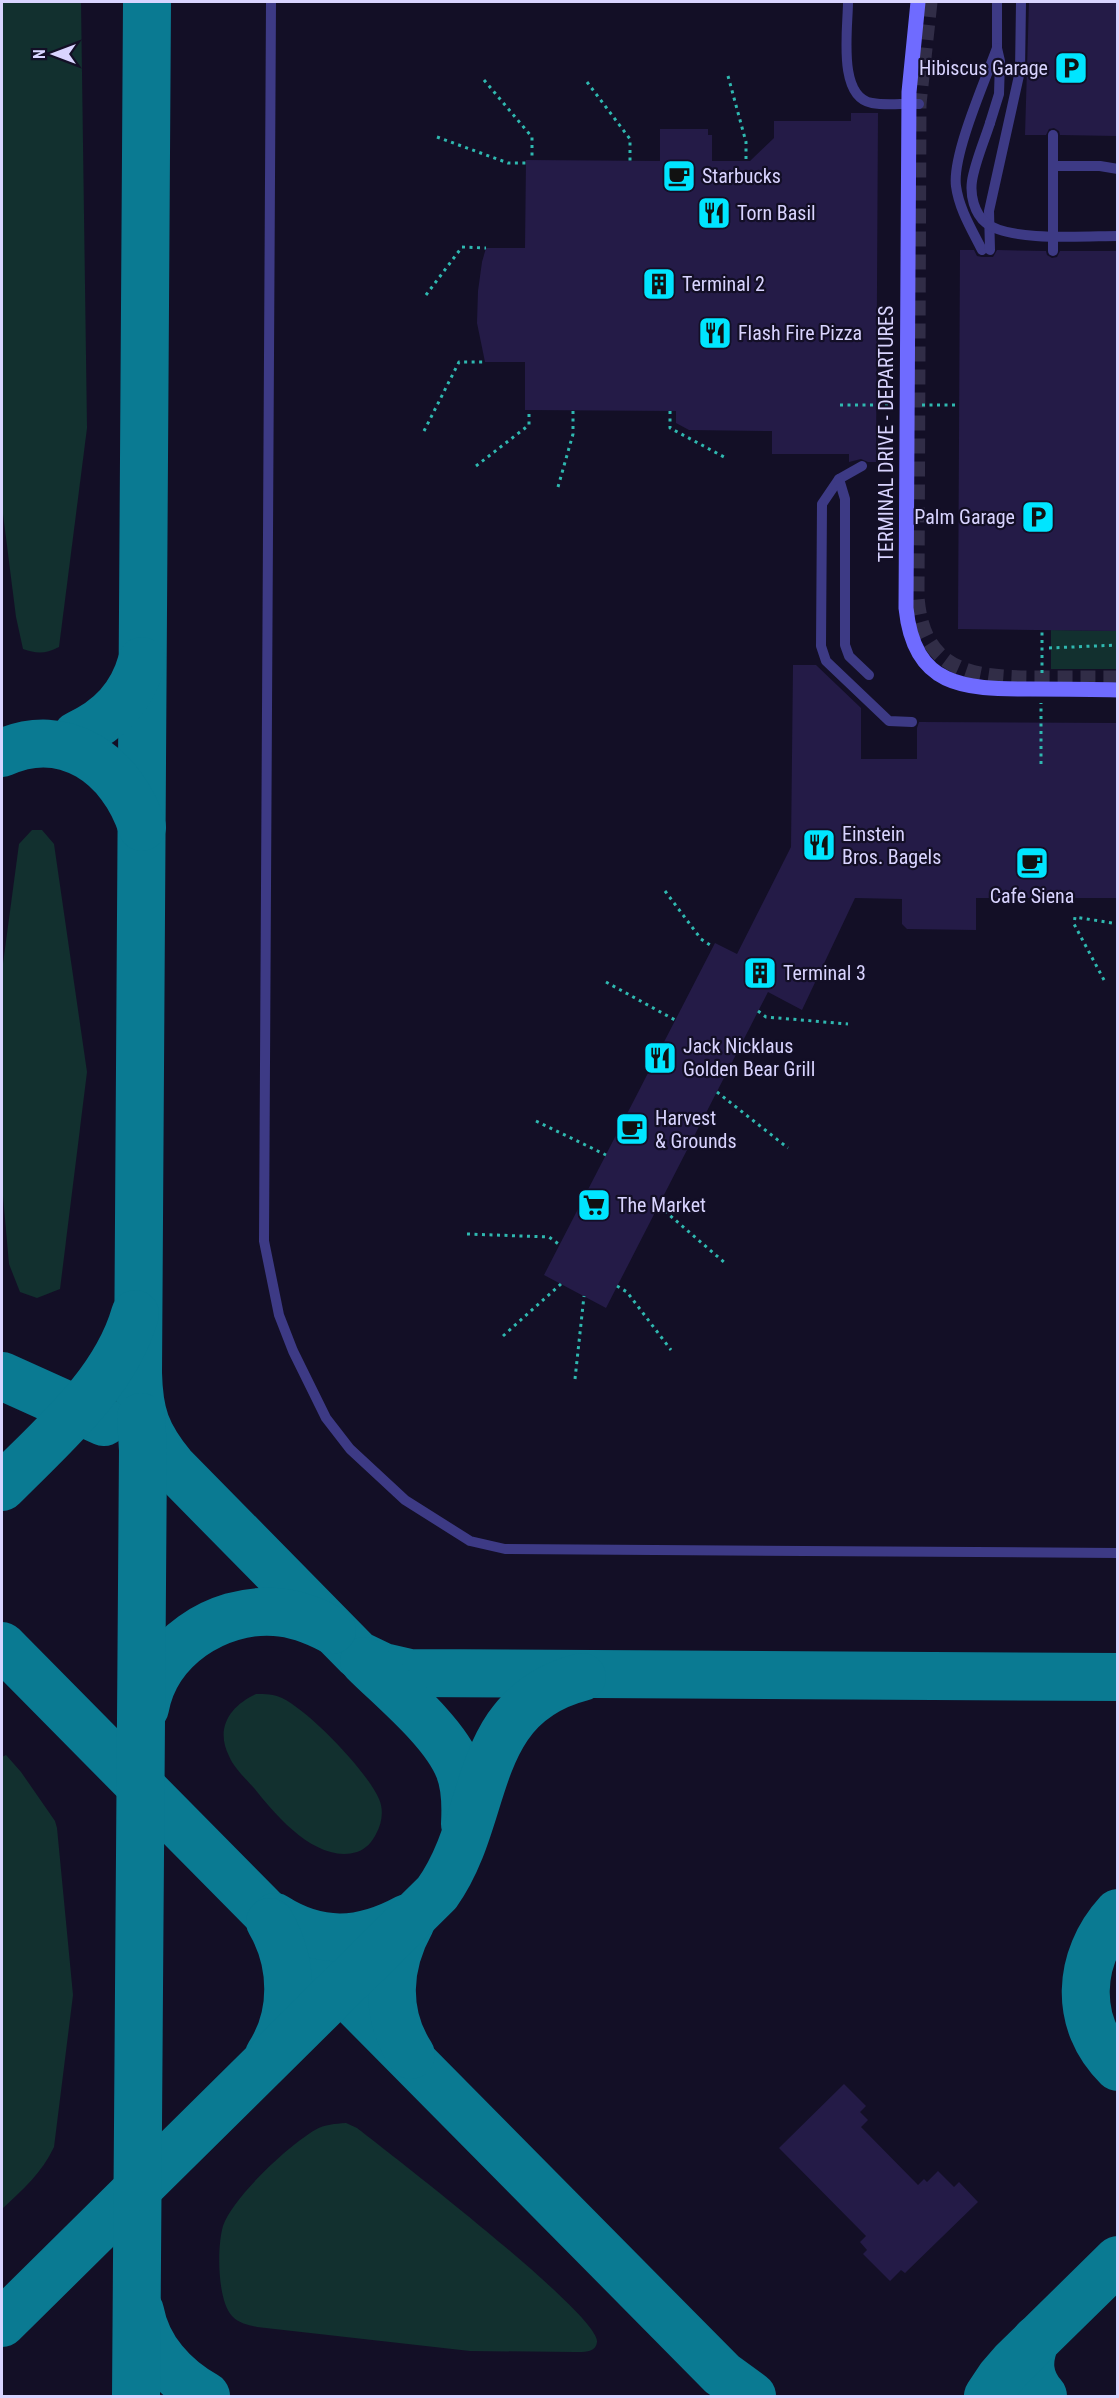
<svg xmlns="http://www.w3.org/2000/svg" width="1119" height="2398" font-family="'Roboto Condensed',sans-serif">
  <rect width="100%" height="100%" fill="#130f26"/>
  <g fill="#12302f">
    <path d="M2 2H81L87 428 59 647C45 654 37 654 23 649L16 617 2 506Z"/>
    <polygon points="1051,630 1117,631 1117,669 1051,669"/>
    <polygon points="32,830 42,830 54,844 87,1072 60,1289 37,1298 20,1292 9,1264 2,1185 2,971 19,844"/>
    <path d="M256 1694C265 1694 274 1694 282 1698 309 1711 367 1771 379 1799 384 1810 382 1824 376 1834 372 1842 366 1849 357 1852 317 1864 276 1816 254 1788 246 1779 234 1768 229 1756 215 1728 230 1706 256 1694Z"/>
    <path d="M6 1755 21 1772 55 1821 57 1828 73 1995 54 2147C42 2173 22 2190 2 2209V1757Z"/>
    <path d="M346 2123 357 2128C389 2153 600 2315 597 2342 596 2353 583 2352 575 2352L470 2351 257 2327C248 2325 238 2323 232 2316 217 2300 217 2246 223 2226 233 2197 288 2146 315 2130 325 2124 335 2124 346 2123Z"/>
  </g>
  <g fill="none" stroke-linecap="round" stroke-linejoin="round">
    <g stroke="#0a7a92" stroke-width="48">
      <path d="M147 2 138 1373C139 1414 146 1434 172 1466L358 1655 383 1667 409 1673 1118 1677"/>
      <path d="M77 735C110 720 132 697 142 661"/>
      <path d="M2 753C65 724 122 765 142 827"/>
      <polyline points="2,1376 104,1422"/>
      <path d="M2 1487C51 1437 115 1384 135 1314"/>
      <polyline points="2,1646 722,2374 752,2396"/>
      <path d="M364 1661C393 1690 444 1731 459 1769 466 1786 466 1805 465 1824"/>
      <path d="M145 1708C156 1648 217 1608 275 1612 295 1613 315 1621 332 1630"/>
      <path d="M1118 1913C1077 1958 1073 2023 1118 2067"/>
      <path d="M275 1917C319 1945 361 1943 407 1918"/>
      <path d="M269 2055C295 2015 294 1963 270 1922"/>
      <path d="M411 2055C384 2013 387 1965 411 1922"/>
      <path d="M140 2311C147 2349 174 2378 206 2396"/>
      <path d="M2 2323 437 1893C492 1816 469 1706 582 1677"/>
      <path d="M1036 2340C1027 2360 1028 2379 1043 2396"/>
      <polyline points="136,2396 143,1450 141,1417"/>
      <polyline points="988,2396 1000,2378 1013,2363 1118,2260"/>
    </g>
  </g>
  <g fill="#241b47">
    <polygon points="1029,2 1118,2 1118,136 1060,135 1059,131 1054,128 1049,129 1046,135 1025,135"/>
    <polygon points="851,113 878,113 876,462 868,462 861,459 849,462 849,454 772,454 772,431 689,430 676,423 676,411 525,410 525,362 485,362 477,323 478,291 482,262 486,248 525,248 526,160 660,161 660,129 708,129 708,135 712,135 712,161 750,161 774,138 774,121 851,121"/>
    <polygon points="960,250 974,250 977,256 982,257 993,257 997,250 1046,251 1047,255 1052,258 1057,257 1060,251 1118,251 1118,631 958,629"/>
    <polygon points="793,665 816,665 861,708 861,759 917,759 917,728 919,722 1118,723 1118,898 976,898 976,930 907,929 902,924 902,899 855,898 802,1010 768,992 606,1308 544,1275 715,943 737,954 791,847"/>
    <polygon points="844,2084 866,2106 860,2112 868,2120 861,2127 918,2185 924,2179 927,2182 938,2171 954,2187 959,2182 978,2202 905,2273 901,2270 890,2281 863,2254 867,2250 860,2242 866,2236 779,2148"/>
  </g>
  <g fill="none" stroke-linecap="round" stroke-linejoin="round">
    <path stroke="#312d47" stroke-width="15" stroke-dasharray="15 8" stroke-linecap="butt" d="M930 2 919 104 917 597C923 674 976 678 1038 678 1065 678 1091 678 1118 678"/>
    <g stroke="#2fb8b0" stroke-width="3" stroke-dasharray="3 4.5" stroke-linecap="butt">
      <polyline points="728,76 746,142 746,161"/>
      <polyline points="484,80 532,137 532,160"/>
      <polyline points="587,82 630,139 630,161"/>
      <polyline points="437,137 508,163 526,163"/>
      <polyline points="426,295 462,247 486,248"/>
      <polyline points="670,411 670,428 726,458"/>
      <polyline points="424,431 459,362 485,362"/>
      <polyline points="476,466 529,425 529,410"/>
      <polyline points="558,487 573,434 573,410"/>
      <polyline points="1049,648 1118,645"/>
      <polyline points="665,891 701,939 713,947"/>
      <polyline points="1104,980 1074,924 1075,917 1118,924"/>
      <polyline points="606,982 675,1020"/>
      <polyline points="758,1011 766,1017 848,1024"/>
      <polyline points="717,1092 788,1148"/>
      <polyline points="536,1121 606,1155"/>
      <polyline points="659,1206 725,1263"/>
      <polyline points="467,1234 549,1237 560,1245"/>
      <polyline points="617,1286 627,1292 671,1350"/>
      <polyline points="503,1336 561,1284"/>
      <polyline points="575,1379 584,1296"/>
    </g>
    <g stroke="#3d3a85" stroke-width="10">
      <polyline points="271,2 264,1241 279,1315 293,1351 326,1418 350,1449 405,1500 470,1541 505,1549 1118,1553"/>
      <path d="M848 2C848 28 837 97 872 103 887 106 904 103 919 104"/>
      <polyline points="990,123 999,94 1000,61 997,48 997,2"/>
      <polyline points="1056,166 1100,166 1118,169"/>
      <path d="M982 250C972 230 959 209 956 186 952 155 985 81 997 48"/>
      <polyline points="990,250 989,211 1020,71 1021,2"/>
      <polyline points="862,466 839,479 822,504 821,646 826,661 889,721 912,722"/>
      <polyline points="839,479 845,499 845,645 849,656 869,675"/>
    </g>
    <g stroke="#2fb8b0" stroke-width="3" stroke-dasharray="3 4.5" stroke-linecap="butt">
      <polyline points="840,405 891,405"/>
      <polyline points="922,405 959,405"/>
      <polyline points="1042,673 1042,630"/>
      <polyline points="1041,764 1041,703"/>
    </g>
    <g stroke="#3d3a85" stroke-width="10">
      <path d="M990 123C984 142 975 162 972 181 970 195 974 213 986 223 1009 242 1087 236 1118 236"/>
      <polyline points="1053,251 1053,135"/>
    </g>
    <path stroke="#6f6bff" stroke-width="15" d="M918 2 909 92 906 608C914 687 963 689 1030 689 1059 689 1088 689 1118 690"/>
  </g>
  <defs>
    <symbol id="parking-square" viewBox="-11 -11 22 22"><rect x="-9" y="-9" width="18" height="18" rx="4" fill="#00e5ff" stroke="#130f26"/><path d="M-3.5-5.5H1a3.5 3.5 0 0 1 0 7H-1V5.5H-3.5ZM-1-3.4V-.6H.8a1.4 1.4 0 0 0 0-2.8Z" fill="#111"/></symbol>
    <symbol id="cafe-square" viewBox="-11 -11 22 22"><rect x="-9" y="-9" width="18" height="18" rx="4" fill="#00e5ff" stroke="#130f26"/><path d="M-5.5-4.5H6V0H3Q3 3.5 0 3.5H-2.5Q-5.5 3.5-5.5 0ZM3-3.2v2h1.7v-2ZM-6 4.5H4V6H-6Z" fill="#111"/></symbol>
    <symbol id="restaurant-square" viewBox="-11 -11 22 22"><rect x="-9" y="-9" width="18" height="18" rx="4" fill="#00e5ff" stroke="#130f26"/><path d="M-5-6h1v4h1v-4h1v4h1v-4h1v5L-1.5 .5V6h-2V.5L-5-1ZM5-6V6H3V1.5H1.5Q1.5-4 5-6Z" fill="#111"/></symbol>
    <symbol id="building-square" viewBox="-11 -11 22 22"><rect x="-9" y="-9" width="18" height="18" rx="4" fill="#00e5ff" stroke="#130f26"/><path d="M-4-6H4V6H1V3H-1V6H-4ZM-2.5-4.3h1.7v1.8h-1.7ZM.8-4.3h1.7v1.8H.8ZM-2.5-1h1.7V.8h-1.7ZM.8-1h1.7V.8H.8Z" fill="#111"/></symbol>
    <symbol id="supermarket-square" viewBox="-11 -11 22 22"><rect x="-9" y="-9" width="18" height="18" rx="4" fill="#00e5ff" stroke="#130f26"/><path d="M-6-5.5h2.5l.6 2H6L4.5 2H-2.5L-4.4-4H-6ZM-1.5 3.2a1.3 1.3 0 1 0 .1 0ZM3 3.2a1.3 1.3 0 1 0 .1 0Z" fill="#111"/></symbol>
  </defs>
  <g fill-rule="evenodd">
    <use href="#parking-square" x="1052" y="49" width="38" height="38"/>
    <use href="#cafe-square" x="660" y="157" width="38" height="38"/>
    <use href="#restaurant-square" x="695" y="194" width="38" height="38"/>
    <use href="#building-square" x="640" y="265" width="38" height="38"/>
    <use href="#restaurant-square" x="696" y="314" width="38" height="38"/>
    <use href="#parking-square" x="1019" y="498" width="38" height="38"/>
    <use href="#restaurant-square" x="800" y="826" width="38" height="38"/>
    <use href="#cafe-square" x="1013" y="844" width="38" height="38"/>
    <use href="#building-square" x="741" y="954" width="38" height="38"/>
    <use href="#restaurant-square" x="641" y="1039" width="38" height="38"/>
    <use href="#cafe-square" x="613" y="1110" width="38" height="38"/>
    <use href="#supermarket-square" x="575" y="1186" width="38" height="38"/>
  </g>
  <g text-anchor="middle" stroke-width="4.5" stroke-linejoin="round" paint-order="stroke">
    <g font-size="20" fill="#d9d4ff" stroke="#130f26" text-anchor="start">
      <text x="1048" y="75" text-anchor="end">Hibiscus Garage</text>
      <text x="702" y="183">Starbucks</text>
      <text x="737" y="220">Torn Basil</text>
      <text x="682" y="291">Terminal 2</text>
      <text x="738" y="340">Flash Fire Pizza</text>
      <text x="1015" y="524" text-anchor="end">Palm Garage</text>
      <text x="842" y="841">Einstein<tspan x="842" dy="23">Bros. Bagels</tspan></text>
      <text x="1032" y="903" text-anchor="middle">Cafe Siena</text>
      <text x="783" y="980">Terminal 3</text>
      <text x="683" y="1053">Jack Nicklaus<tspan x="683" dy="23">Golden Bear Grill</tspan></text>
      <text x="655" y="1125">Harvest<tspan x="655" dy="23">&amp; Grounds</tspan></text>
      <text x="617" y="1212">The Market</text>
    </g>
    <g font-size="20" fill="#d9d4ff" stroke="#130f26">
      <text transform="translate(886 434) rotate(-90)" y="7">TERMINAL DRIVE - DEPARTURES</text>
    </g>
  </g>
  <rect width="1119" height="2398" fill="none" stroke="#d9d4ff" stroke-width="6"/>
  <g transform="translate(54 54) rotate(270)" stroke="#130f26" stroke-width="4.5" paint-order="stroke">
  <path d="M0-4.5L10 22L0 15L-10 22Z" fill="#d9d4ff"/>
  <text y="-9" font-size="16" font-weight="bold" text-anchor="middle" fill="#d9d4ff">N</text>
  </g>
</svg>
